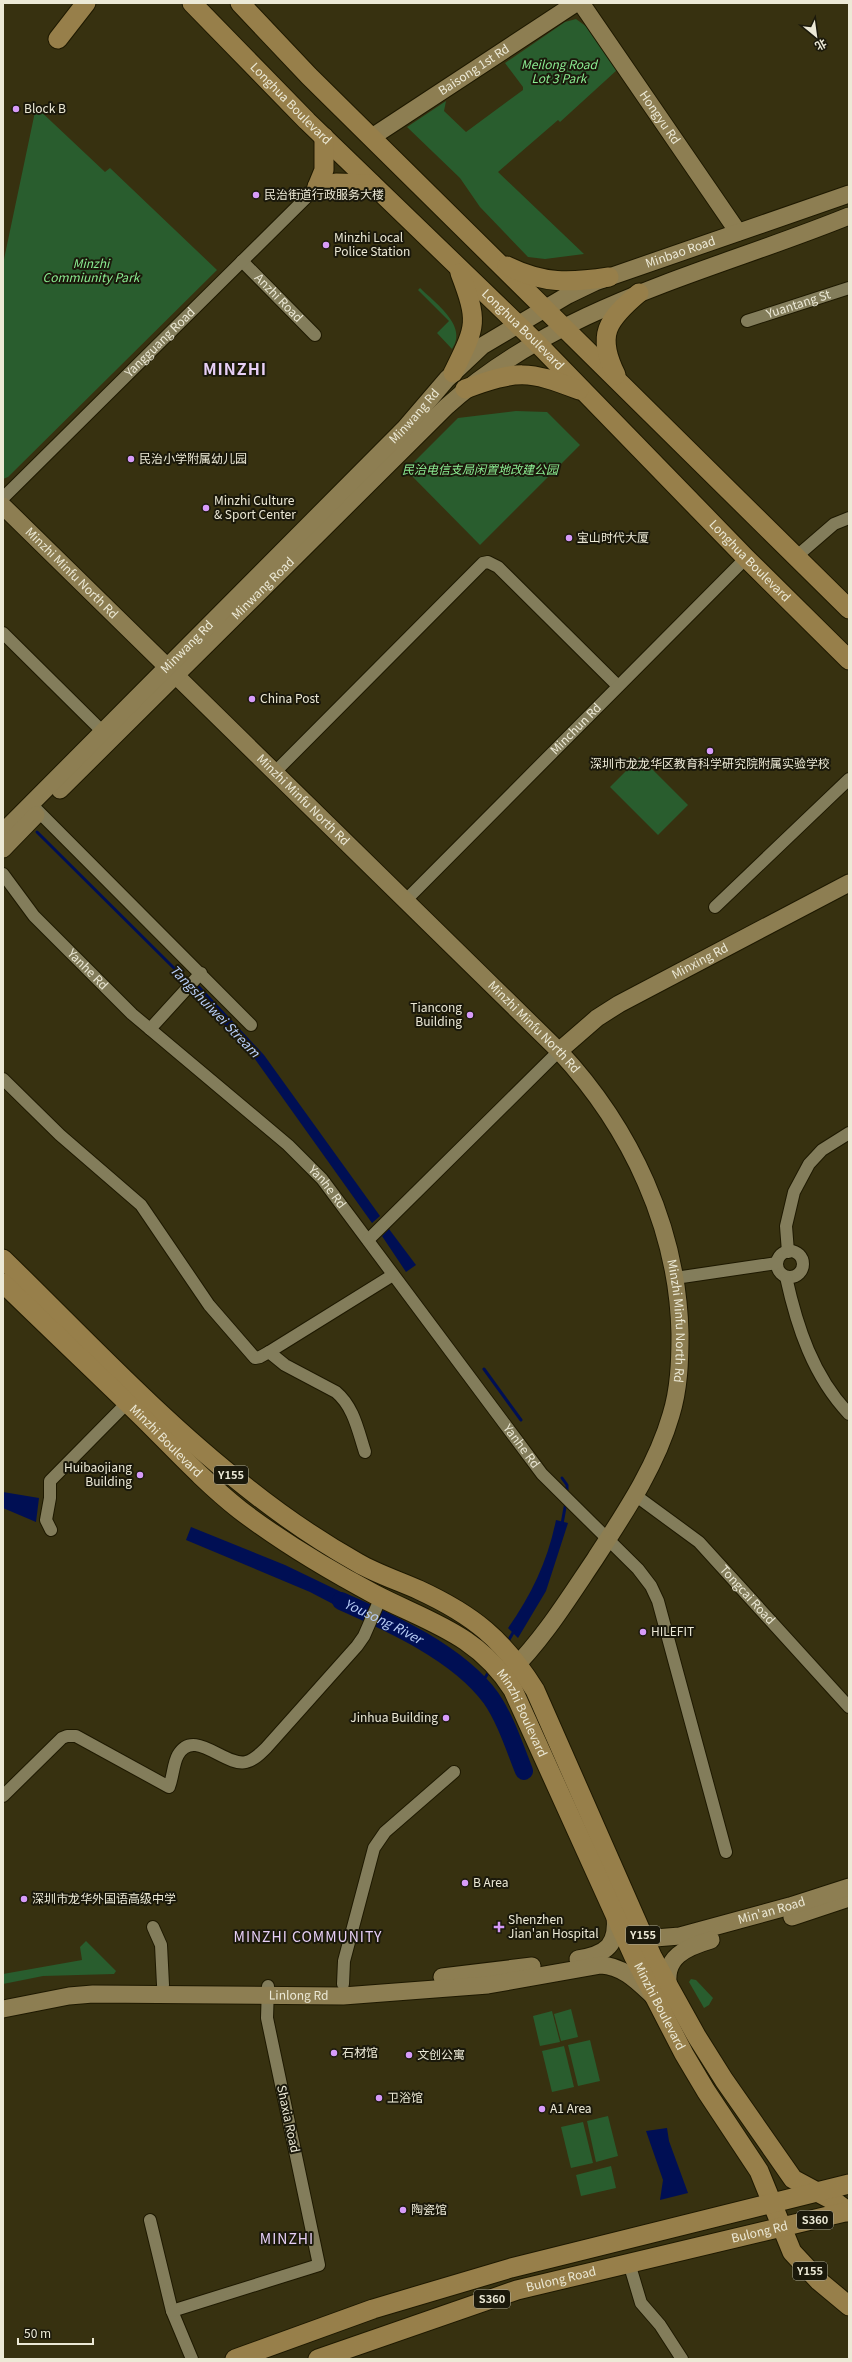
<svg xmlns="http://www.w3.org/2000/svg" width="852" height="2362" font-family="Georgia,'Noto Sans SC',serif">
  <rect width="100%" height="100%" fill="#373110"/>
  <g fill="#295d2e">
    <polygon points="576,19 587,27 617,70 560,122 558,120 498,172 584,254 545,259 528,257 480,207 460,178 407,127 446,101 444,111 466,132 523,90 523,87 505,63 565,22"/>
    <polygon points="36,107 105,172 110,168 217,270 8,477 3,479 3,264"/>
    <path d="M420 288C434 302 469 326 452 349L437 333 449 321 418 290Z"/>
    <polygon points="516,411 547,412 580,445 480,545 406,470 458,418"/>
    <polygon points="640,757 688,805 658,835 610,787"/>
    <polygon points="86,1941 116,1971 114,1974 43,1976 3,1984 3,1974 82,1960 80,1947"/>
    <polygon points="691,1979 696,1980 713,1998 709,2005 704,2008 689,1982"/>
    <polygon points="571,2009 578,2037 561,2041 554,2014"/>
    <polygon points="552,2011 560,2042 540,2046 533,2016"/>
    <polygon points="590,2040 600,2081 578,2086 568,2045"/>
    <polygon points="564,2046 574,2087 552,2092 542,2051"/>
    <polygon points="608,2116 618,2156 596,2162 587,2121"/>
    <polygon points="583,2122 593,2163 571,2168 561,2127"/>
    <polygon points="611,2166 616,2188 581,2196 576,2175"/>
  </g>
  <g fill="#000f54">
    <polygon points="199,985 264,1055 380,1216 372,1223 247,1048 191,992"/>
    <polygon points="389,1229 416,1265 406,1272 382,1236"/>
    <polygon points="3,1492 39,1498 36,1522 3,1508"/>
    <path d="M556 1520 568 1523 546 1591 518 1638 508 1628C532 1594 548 1560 556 1520Z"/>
    <polygon points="191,1527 285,1565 366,1604 361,1614 354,1615 310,1592 186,1540"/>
    <polygon points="387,1615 444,1647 436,1659 407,1638 380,1624"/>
    <polygon points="460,1658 478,1674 500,1700 486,1706 469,1682 452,1669"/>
    <polygon points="510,1718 529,1768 519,1773 506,1741 497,1725"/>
    <polygon points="667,2128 669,2141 688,2193 660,2200 663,2180 646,2131"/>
  </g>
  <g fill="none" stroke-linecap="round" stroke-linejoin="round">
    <g stroke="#000f54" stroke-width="3">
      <polyline points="37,832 189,983"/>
      <polyline points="484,1369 521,1420"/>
      <polyline points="562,1478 567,1485 567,1494"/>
      <polyline points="562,1524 566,1502"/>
      <polyline points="507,1643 514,1631"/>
      <polyline points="481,1684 490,1670"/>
    </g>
    <path stroke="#000f54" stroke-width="18" id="s1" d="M341 1601C391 1623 458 1653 491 1698 506 1720 514 1746 524 1771"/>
    <defs>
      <g id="street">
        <path id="s2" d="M242 261 315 335"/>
        <path id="s3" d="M747 321 849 288"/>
        <path id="s4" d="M3 498 317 187"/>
        <polyline points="797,556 834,524 849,518"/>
        <polyline points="3,633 102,731"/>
        <polyline points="274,773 483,563 488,562 498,567 618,686"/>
        <polyline points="33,806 251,1025"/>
        <path id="s5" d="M3 874 34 916 132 1014 288 1145 322 1179 542 1474 638 1569 651 1586 658 1601 726 1852"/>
        <path id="s6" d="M406 900 746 558"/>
        <polyline points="715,907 849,779"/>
        <polyline points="150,1029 201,973"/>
        <polyline points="3,1079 60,1135 141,1205 209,1305 255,1358 260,1357 269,1352 393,1275"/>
        <polyline points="368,1240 559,1051"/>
        <circle cx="790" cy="1264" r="13"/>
        <polyline points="788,1252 786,1226 794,1192 809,1164 822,1150 849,1133"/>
        <path d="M786 1277C797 1327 813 1376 849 1414"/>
        <polyline points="675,1278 777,1263"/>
        <path d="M269 1352 285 1365 336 1392C354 1407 358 1431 365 1452"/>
        <path id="s7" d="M635 1495 699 1542 849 1707"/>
        <polyline points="51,1530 46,1520 50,1498 50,1481 127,1403"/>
        <path d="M3 1796 62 1738 67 1736H76L169 1787C173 1777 173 1764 178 1755 194 1727 225 1767 246 1762 254 1760 260 1754 266 1748L357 1646 364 1636 381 1597"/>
        <polyline points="153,1927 161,1945 163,1985"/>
        <polyline points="343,1984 344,1961 374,1848 385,1832 454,1772"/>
        <polyline points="150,2220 172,2311 192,2359"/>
        <polyline points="629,2263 641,2303 660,2325 682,2359"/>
        <polyline points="172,2311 319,2265 267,2018 268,1986"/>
      </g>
      <g id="secondary">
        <path id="s8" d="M581 3 738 232"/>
        <path id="s9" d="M372 137 576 3"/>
        <path id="s10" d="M3 506 559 1051C631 1128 678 1229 680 1334 680 1362 679 1389 671 1415 656 1467 624 1514 595 1559 568 1599 543 1640 508 1674"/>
        <path id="s11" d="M60 790 446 407C560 304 711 272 849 216"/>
        <path id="s12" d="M3 832 405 428 447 379 482 346 568 295 595 282 849 194"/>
        <polyline points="3,849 36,815"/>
        <path id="s13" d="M559 1051 597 1018 619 1004 849 883"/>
        <polyline points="792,1917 849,1898"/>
        <path id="s14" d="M641 1930 645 1935 655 1938 680 1936 790 1906 849 1887"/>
        <path d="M578 1959C607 1954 618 1945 615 1915"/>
        <polyline points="442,1977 532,1966"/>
        <path d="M669 1988C662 1957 687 1947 711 1940"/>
        <path id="s15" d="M3 2009 69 1996 93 1994 343 1996 488 1985 601 1965C623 1966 638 1982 653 1996"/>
      </g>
      <g id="primary">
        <path id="s16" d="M192 3 307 121 537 343 746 558 849 660"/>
        <polyline points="240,3 309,76 849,609"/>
        <polyline points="58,39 86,3"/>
        <polyline points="317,187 336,183 372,184"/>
        <polyline points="317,187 324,170 324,137"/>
        <path d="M507 266C544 284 569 283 609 277"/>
        <path d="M453 373C476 326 479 323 460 273"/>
        <path d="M616 375C596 335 607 320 639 293"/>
        <path d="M465 389C517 370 528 370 579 390"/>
        <path d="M3 1259C82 1336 159 1419 246 1487 281 1515 319 1541 358 1563 377 1574 399 1581 419 1590 473 1615 503 1639 535 1690L652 1956 697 2037 724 2080 793 2179 834 2201 849 2212"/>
        <path id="s17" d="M3 1283C51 1330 100 1376 148 1423 178 1453 207 1484 240 1510 282 1542 327 1569 374 1594 428 1622 478 1634 513 1690L634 1957 684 2054 706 2091 759 2171 792 2252 819 2281 849 2306"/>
        <polyline points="235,2359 373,2309 511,2268 849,2184"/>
        <path id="s18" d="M318 2359 517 2290 849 2211"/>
      </g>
    </defs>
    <use href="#street" stroke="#1e1900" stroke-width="14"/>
    <use href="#secondary" stroke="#1e1900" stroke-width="19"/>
    <use href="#primary" stroke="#1e1900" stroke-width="21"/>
    <use href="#street" stroke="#837d5b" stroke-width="12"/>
    <use href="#secondary" stroke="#8d7e52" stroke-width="17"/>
    <use href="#primary" stroke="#977f4a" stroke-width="19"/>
  </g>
  <g fill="#d79bf9" stroke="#1b190b" stroke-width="1.5">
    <circle cx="16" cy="109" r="4"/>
    <circle cx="256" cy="195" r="4"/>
    <circle cx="326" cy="245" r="4"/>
    <circle cx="131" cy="459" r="4"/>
    <circle cx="206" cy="508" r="4"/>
    <circle cx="569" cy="538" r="4"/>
    <circle cx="252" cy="699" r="4"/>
    <circle cx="710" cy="751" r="4"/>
    <circle cx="470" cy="1015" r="4"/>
    <circle cx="140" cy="1475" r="4"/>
    <circle cx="643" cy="1632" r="4"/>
    <circle cx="446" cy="1718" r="4"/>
    <circle cx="465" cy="1883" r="4"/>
    <circle cx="24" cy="1899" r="4"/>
    <path d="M497 1921h4v4h4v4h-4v4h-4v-4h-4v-4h4z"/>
    <circle cx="334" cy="2053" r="4"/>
    <circle cx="409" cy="2055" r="4"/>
    <circle cx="379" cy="2098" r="4"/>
    <circle cx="542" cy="2109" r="4"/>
    <circle cx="403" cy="2210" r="4"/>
  </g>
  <g text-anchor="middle" stroke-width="4" stroke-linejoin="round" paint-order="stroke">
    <g fill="#1b190b" stroke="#adab99" stroke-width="1">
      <rect x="214" y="1466" width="34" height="18" rx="3"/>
      <rect x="626" y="1926" width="34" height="18" rx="3"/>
      <rect x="797" y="2211" width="36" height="18" rx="3"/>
      <rect x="793" y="2262" width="34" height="18" rx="3"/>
      <rect x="474" y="2290" width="36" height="18" rx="3"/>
    </g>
    <g font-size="11" font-weight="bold" fill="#ece9d6">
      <text x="231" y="1479">Y155</text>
      <text x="643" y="1939">Y155</text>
      <text x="815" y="2224">S360</text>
      <text x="810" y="2275">Y155</text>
      <text x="492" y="2303">S360</text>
    </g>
    <g font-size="12" font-style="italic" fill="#8bed92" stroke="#1b190b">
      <text x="559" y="69">Meilong Road<tspan x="559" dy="14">Lot 3 Park</tspan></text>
      <text x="91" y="268">Minzhi<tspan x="91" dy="14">Commiunity Park</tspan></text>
      <text x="480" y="474">民治电信支局闲置地改建公园</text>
    </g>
    <g font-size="12" fill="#ece9d6" stroke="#1b190b">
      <text dy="4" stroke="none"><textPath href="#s9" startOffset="122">Baisong 1st Rd</textPath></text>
      <text dy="4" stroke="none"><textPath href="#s16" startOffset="141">Longhua Boulevard</textPath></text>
      <text dy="4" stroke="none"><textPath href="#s8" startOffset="139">Hongyu Rd</textPath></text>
      <text dy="4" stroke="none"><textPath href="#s12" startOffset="903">Minbao Road</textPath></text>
      <text dy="4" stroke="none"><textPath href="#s2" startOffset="52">Anzhi Road</textPath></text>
      <text dy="4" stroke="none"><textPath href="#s3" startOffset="54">Yuantang St</textPath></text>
      <text dy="4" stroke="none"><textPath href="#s16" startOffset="465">Longhua Boulevard</textPath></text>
      <text dy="4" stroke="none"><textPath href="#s4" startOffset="221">Yangguang Road</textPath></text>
      <text dy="4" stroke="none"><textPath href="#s12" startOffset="585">Minwang Rd</textPath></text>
      <text dy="4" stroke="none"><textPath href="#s16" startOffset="789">Longhua Boulevard</textPath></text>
      <text dy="4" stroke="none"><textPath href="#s10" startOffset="96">Minzhi Minfu North Rd</textPath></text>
      <text dy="4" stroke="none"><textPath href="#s11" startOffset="286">Minwang Road</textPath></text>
      <text dy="4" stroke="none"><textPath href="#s12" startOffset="261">Minwang Rd</textPath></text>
      <text dy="4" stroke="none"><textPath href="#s6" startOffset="241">Minchun Rd</textPath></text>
      <text dy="4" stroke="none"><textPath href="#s10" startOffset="420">Minzhi Minfu North Rd</textPath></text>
      <text dy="4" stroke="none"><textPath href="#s13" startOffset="168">Minxing Rd</textPath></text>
      <text dy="4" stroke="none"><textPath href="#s5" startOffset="128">Yanhe Rd</textPath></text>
      <text dy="4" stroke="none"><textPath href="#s10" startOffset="744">Minzhi Minfu North Rd</textPath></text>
      <text dy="4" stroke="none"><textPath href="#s5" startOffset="452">Yanhe Rd</textPath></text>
      <text dy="4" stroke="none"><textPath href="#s10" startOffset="1080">Minzhi Minfu North Rd</textPath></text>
      <text dy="4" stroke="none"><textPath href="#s17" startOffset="227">Minzhi Boulevard</textPath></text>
      <text dy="4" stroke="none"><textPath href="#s5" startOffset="776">Yanhe Rd</textPath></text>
      <text dy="4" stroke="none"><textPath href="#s7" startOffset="151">Tongcai Road</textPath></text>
      <text dy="4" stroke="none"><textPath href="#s17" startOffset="683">Minzhi Boulevard</textPath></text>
      <text dy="4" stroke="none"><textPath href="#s14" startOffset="137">Min'an Road</textPath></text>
      <text dy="4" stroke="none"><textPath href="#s15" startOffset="297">Linlong Rd</textPath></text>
      <text dy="4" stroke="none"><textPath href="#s17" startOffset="1007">Minzhi Boulevard</textPath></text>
      <text transform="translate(288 2119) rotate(78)" y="4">Shaxia Road</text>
      <text dy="4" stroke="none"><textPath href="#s18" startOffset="460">Bulong Rd</textPath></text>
      <text dy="4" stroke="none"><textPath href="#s18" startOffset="256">Bulong Road</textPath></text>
    </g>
    <g font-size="12" fill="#ece9d6" stroke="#1b190b" text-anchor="start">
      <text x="24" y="113">Block B</text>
      <text x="264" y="199">民治街道行政服务大楼</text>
      <text x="334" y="242">Minzhi Local<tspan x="334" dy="14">Police Station</tspan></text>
      <text x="139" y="463">民治小学附属幼儿园</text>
      <text x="214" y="505">Minzhi Culture<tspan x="214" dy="14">&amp; Sport Center</tspan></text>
      <text x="577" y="542">宝山时代大厦</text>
      <text x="260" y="703">China Post</text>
      <text x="710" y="768" text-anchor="middle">深圳市龙龙华区教育科学研究院附属实验学校</text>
      <text x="462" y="1012" text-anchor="end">Tiancong<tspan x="462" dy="14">Building</tspan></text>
      <text x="132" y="1472" text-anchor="end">Huibaojiang<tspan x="132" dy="14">Building</tspan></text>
      <text x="651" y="1636">HILEFIT</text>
      <text x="438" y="1722" text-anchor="end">Jinhua Building</text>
      <text x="473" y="1887">B Area</text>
      <text x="32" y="1903">深圳市龙华外国语高级中学</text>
      <text x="508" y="1924">Shenzhen<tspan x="508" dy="14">Jian'an Hospital</tspan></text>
      <text x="342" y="2057">石材馆</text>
      <text x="417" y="2059">文创公寓</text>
      <text x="387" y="2102">卫浴馆</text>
      <text x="550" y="2113">A1 Area</text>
      <text x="411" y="2214">陶瓷馆</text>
    </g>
    <g font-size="13" font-style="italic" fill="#b7cdf6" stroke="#1b190b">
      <text transform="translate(215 1011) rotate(46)" y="5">Tangshuiwei Stream</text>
      <text dy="5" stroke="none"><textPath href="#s1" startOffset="47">Yousong River</textPath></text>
    </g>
    <g font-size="14" letter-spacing="1" fill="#e7cff6" stroke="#1b190b">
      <text x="308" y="1942">MINZHI COMMUNITY</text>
      <text x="287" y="2244">MINZHI</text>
    </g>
    <g font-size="16" font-weight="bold" letter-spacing="1" fill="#e7cff6" stroke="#1b190b">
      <text x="235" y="375">MINZHI</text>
    </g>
  </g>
  <rect width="852" height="2362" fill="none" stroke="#ece9d6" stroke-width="8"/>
  <g transform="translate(816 36) rotate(151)" stroke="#1b190b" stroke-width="3" paint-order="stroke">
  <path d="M0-3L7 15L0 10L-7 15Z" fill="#ece9d6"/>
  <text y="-6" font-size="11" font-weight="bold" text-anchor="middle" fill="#ece9d6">北</text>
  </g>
  <path d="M18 2338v6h75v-6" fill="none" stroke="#ece9d6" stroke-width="2"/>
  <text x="24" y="2338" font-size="12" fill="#ece9d6" stroke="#1b190b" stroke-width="3" paint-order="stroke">50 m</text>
</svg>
